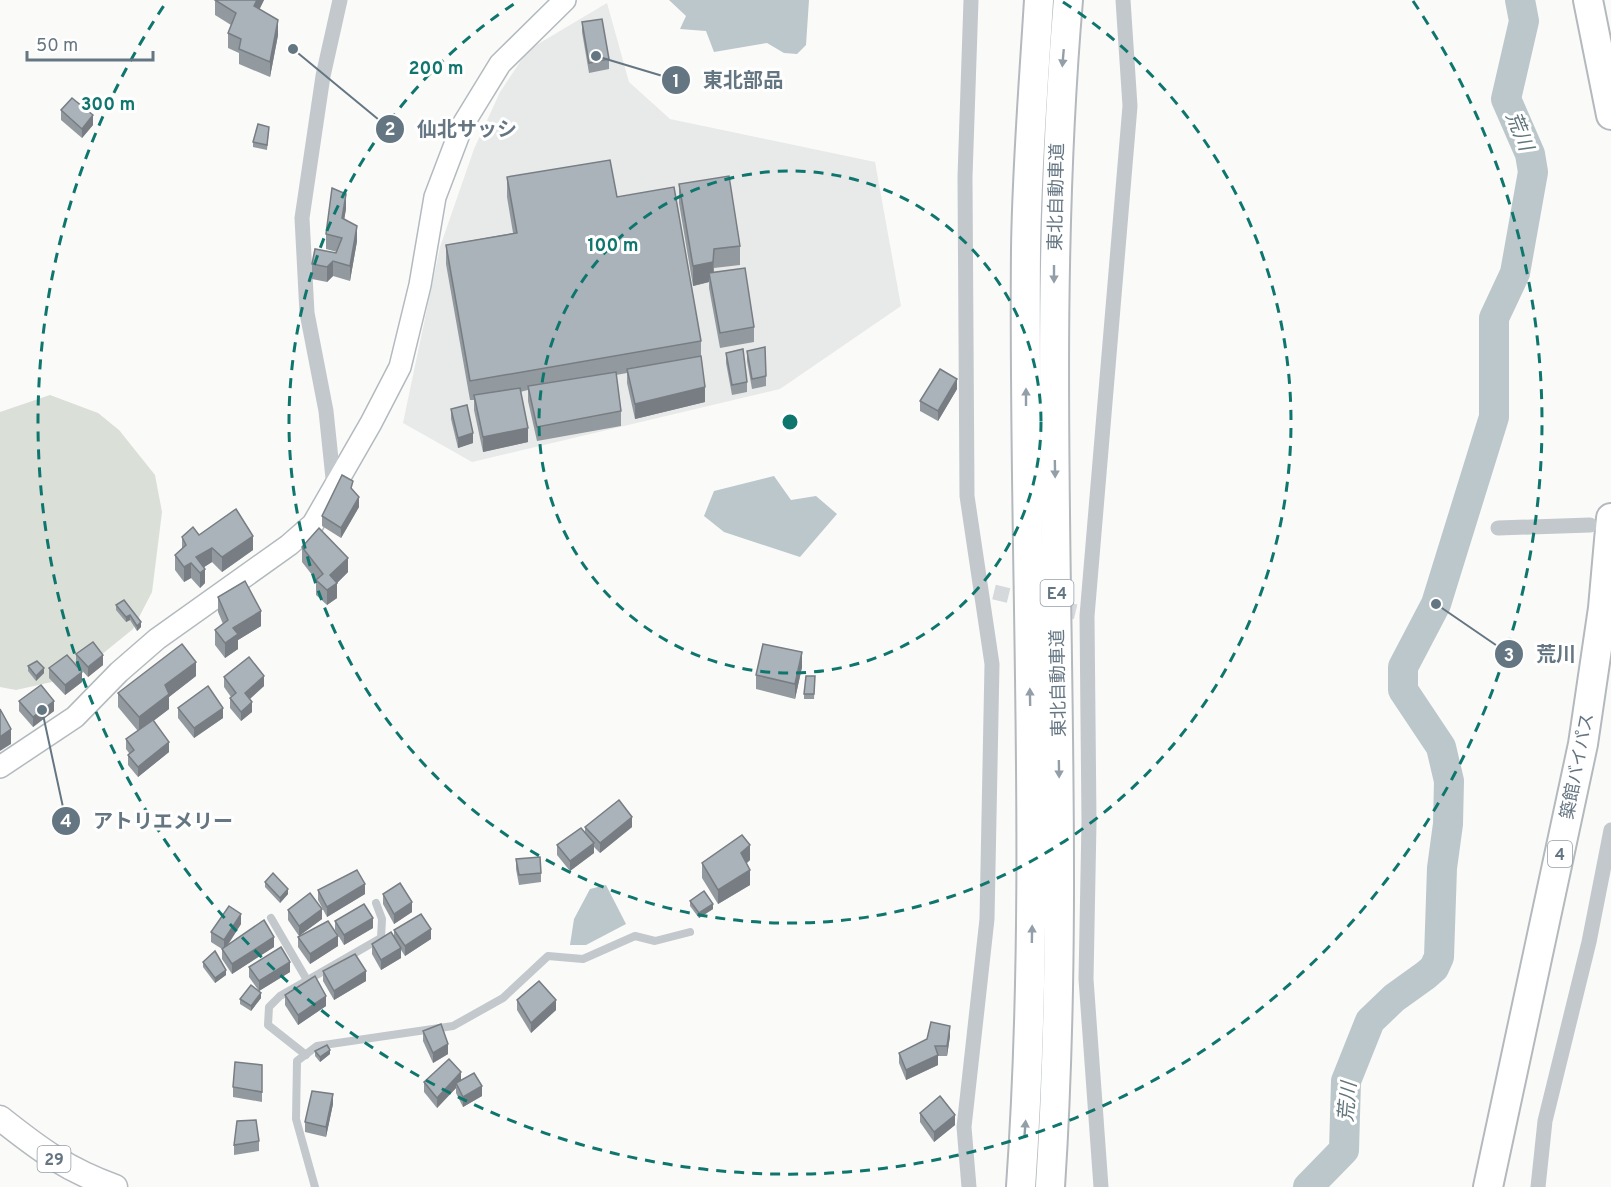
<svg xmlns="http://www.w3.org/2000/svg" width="1611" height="1187" font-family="Overpass,'Noto Sans JP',sans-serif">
  <rect width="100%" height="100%" fill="#fafaf8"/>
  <polygon fill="#e8e9e9" points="607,3 629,82 670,119 875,162 901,306 780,389 472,462 403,423 440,247 474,149 500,92 528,50"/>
  <polygon fill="#dadfd7" points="50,395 98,413 119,430 155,475 162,512 152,592 133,629 74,677 16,690 0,687 0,412"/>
  <g fill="#bbc7cb">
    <polygon points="669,0 809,0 806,45 797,54 784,53 767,43 714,52 706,31 680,29 686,16"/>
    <polygon points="774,476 791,500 816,496 837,514 800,557 724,532 704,516 714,491"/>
    <polygon points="606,885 626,924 586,945 570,945 574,919 590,889"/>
  </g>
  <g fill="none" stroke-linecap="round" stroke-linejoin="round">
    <polyline stroke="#bbc7cb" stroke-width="30" points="1308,1187 1344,1150 1346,1081 1370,1021 1394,998 1426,975 1434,968 1439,957 1442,868 1448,824 1449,781 1441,747 1403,690 1403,667 1436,604 1494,417 1494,318 1515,273 1533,172 1530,154 1506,99 1524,21 1520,0"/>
    <polyline stroke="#d5d9db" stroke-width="15" stroke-dasharray="15 8" stroke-linecap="butt" points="994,592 1076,612"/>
    <defs>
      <polyline id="secondary" points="0,767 75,717 119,672 157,639 289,545 313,524 371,423 400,367 420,285 435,197 462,126 500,64 565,0"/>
      <path id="primary" d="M0 1118C39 1149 67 1170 115 1187"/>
      <g id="highway">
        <polyline points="1588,0 1611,115"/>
        <path d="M1021 1187C1043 875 1023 563 1026 250 1027 167 1034 83 1039 0"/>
        <path d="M1050 1187C1076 792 1034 395 1068 0"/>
        <polyline points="1488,1187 1583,744 1603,608 1611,518"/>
      </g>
    </defs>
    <use href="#secondary" stroke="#b3babf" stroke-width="24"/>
    <use href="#primary" stroke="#b5babe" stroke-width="27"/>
    <use href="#highway" stroke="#b4b9bd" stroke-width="32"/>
    <g stroke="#c3c8cc" stroke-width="8">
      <polyline points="271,918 307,980"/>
      <polyline points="306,1055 268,1025 269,1007 280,996 381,938 382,919 376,903"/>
      <polyline points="315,1187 296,1119 297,1061 317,1046 453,1026 503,998 548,956 583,959 635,936 655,941 690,932"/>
    </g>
    <g stroke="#c3c8cc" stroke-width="15">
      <polyline points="334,488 326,411 307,313 302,218 323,76 340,0"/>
      <polyline points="1498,528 1590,525"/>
      <polyline points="969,1187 964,1127 987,919 992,664 967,496 965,177 971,0"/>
      <polyline points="1101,1187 1086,979 1089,822 1087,616 1130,106 1123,0"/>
      <polyline points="1538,1187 1545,1121 1589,942 1611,830"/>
    </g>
    <use href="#secondary" stroke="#fff" stroke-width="21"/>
    <use href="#primary" stroke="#fff" stroke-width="24"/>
    <use href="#highway" stroke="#fff" stroke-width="28"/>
  </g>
  <g fill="#929a9f">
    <polygon points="215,0 264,0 259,9 278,35 270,77 239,64 239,53 228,48 228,33 231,25 215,15"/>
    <polygon points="582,22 609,59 609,69 589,73 582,32"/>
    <polygon points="61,110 93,125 82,138 61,120"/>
    <polygon points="269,127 267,150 253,147 253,142"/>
    <polygon points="507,177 617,197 701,341 701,358 705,402 635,419 627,383 627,373 616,375 621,411 621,426 537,441 528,401 528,390 520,392 528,442 483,452 474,410 474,400 470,400 446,264 446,245 513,233 507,197"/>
    <polygon points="679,184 740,246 740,265 714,268 714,272 754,327 754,342 720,348 709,288 709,282 693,286 679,203"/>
    <polygon points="346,209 344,219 357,241 350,281 333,276 327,282 312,279 312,264 336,253 337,252 326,249 326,234"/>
    <polygon points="747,351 766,376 766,386 752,389 747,361"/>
    <polygon points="726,353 747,382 747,392 732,395 726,363"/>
    <polygon points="957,389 938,421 920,411 920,401"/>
    <polygon points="451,409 473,443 458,448 451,419"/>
    <polygon points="353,491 359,507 341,538 322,526 322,516"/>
    <polygon points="182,537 253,550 222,572 212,562 204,567 205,583 200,588 191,578 184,582 175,570 175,555 182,549"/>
    <polygon points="302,547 348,572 337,583 337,598 327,605 316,595 316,580 302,562"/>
    <polygon points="218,597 261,626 238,640 238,649 225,658 215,645 215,630 223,624 218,612"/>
    <polygon points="124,600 141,627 137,631 130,620 126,622 116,610 116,605"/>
    <polygon points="76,654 103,665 88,677 76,664"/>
    <polygon points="28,666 44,673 36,681 28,671"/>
    <polygon points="802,667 795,699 756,689 756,675"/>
    <polygon points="49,668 82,682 65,695 49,678"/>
    <polygon points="196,676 169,697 169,709 153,721 169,752 138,777 128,765 128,755 129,753 126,749 126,739 138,731 118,707 118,693"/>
    <polygon points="815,676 814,699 804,699 804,694"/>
    <polygon points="224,677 264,686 250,699 252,712 241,721 230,708 230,698 231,697 224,687"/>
    <polygon points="19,701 54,711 33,727 19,711"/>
    <polygon points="178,708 223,718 194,738 178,718"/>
    <polygon points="585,827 632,827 600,853 594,847 594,853 570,871 557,855 557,845 585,832"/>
    <polygon points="516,859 541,873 541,882 519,885 516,869"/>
    <polygon points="750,860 746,864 750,885 718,904 702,878 702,863"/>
    <polygon points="265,882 288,894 280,903 265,887"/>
    <polygon points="318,890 365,894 327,917 318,900"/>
    <polygon points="383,894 412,912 394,924 383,904"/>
    <polygon points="690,901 713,909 699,918 690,906"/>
    <polygon points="288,910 322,919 299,936 288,920"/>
    <polygon points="335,921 373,928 344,945 335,930"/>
    <polygon points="241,924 228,945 274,947 232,974 222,959 222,949 211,942 211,932"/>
    <polygon points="394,930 431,939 405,956 401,950 401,958 381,970 372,954 372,944 394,937"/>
    <polygon points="298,937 338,946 310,964 298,947"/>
    <polygon points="203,962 226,975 215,983 203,967"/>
    <polygon points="249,967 290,972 259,991 249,977"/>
    <polygon points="323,971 366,981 334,1000 323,981"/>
    <polygon points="285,995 326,1006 298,1025 285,1005"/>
    <polygon points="261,998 251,1011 240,1004 240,999"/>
    <polygon points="517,1000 556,1010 531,1033 517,1010"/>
    <polygon points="423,1031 448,1054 433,1063 423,1041"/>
    <polygon points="950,1036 947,1056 938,1056 938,1065 906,1080 899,1063 899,1053"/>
    <polygon points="315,1051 330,1054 320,1062 315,1056"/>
    <polygon points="262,1065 262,1102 233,1097 233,1087"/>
    <polygon points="461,1080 482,1096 463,1107 456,1093 456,1088 437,1108 424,1092 424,1082"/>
    <polygon points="333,1104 326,1137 305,1132 305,1122"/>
    <polygon points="920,1113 955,1125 934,1142 920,1122"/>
    <polygon points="259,1141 259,1151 234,1155 234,1145"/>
  </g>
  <g fill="#777d82">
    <polygon points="257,0 264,0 254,21 254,6"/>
    <polygon points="278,20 278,35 270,77 270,62"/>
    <polygon points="93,115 93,125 82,138 82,129"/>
    <polygon points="346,194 346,209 342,232 342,218"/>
    <polygon points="357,226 357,241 350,281 350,266"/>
    <polygon points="714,249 713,281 709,273 709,282 693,286 693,266"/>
    <polygon points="333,261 333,276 327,282 327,267"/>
    <polygon points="957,379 957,389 938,421 938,411"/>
    <polygon points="705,387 705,402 635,419 635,404"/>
    <polygon points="528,428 528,442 483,452 483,437"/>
    <polygon points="473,433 473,443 458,448 458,438"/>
    <polygon points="359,497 359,507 341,538 341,528"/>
    <polygon points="253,536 253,550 222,572 222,557"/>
    <polygon points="212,548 212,562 198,571 196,557"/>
    <polygon points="348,558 348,572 336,584 337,583 337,598 327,605 327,590 330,575"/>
    <polygon points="191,563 191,578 184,582 184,567"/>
    <polygon points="205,569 205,583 200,588 200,573"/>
    <polygon points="261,611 261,626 238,640 238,649 225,658 225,643 233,628"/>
    <polygon points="130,615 130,620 126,622 126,617"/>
    <polygon points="141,622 141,627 137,631 137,626"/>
    <polygon points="802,652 802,667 795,699 795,684"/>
    <polygon points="103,655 103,665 88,677 88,667"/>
    <polygon points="196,662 196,676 169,697 169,709 139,732 139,717 165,685"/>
    <polygon points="44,668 44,673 36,681 36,676"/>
    <polygon points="82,672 82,682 65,695 65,685"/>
    <polygon points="264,676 264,686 245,703 245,693"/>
    <polygon points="54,701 54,711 33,727 33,717"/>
    <polygon points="252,702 252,712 241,721 241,712"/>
    <polygon points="223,708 223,718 194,738 194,728"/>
    <polygon points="11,729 11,744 0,751 0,737"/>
    <polygon points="169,742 169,752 138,777 138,767"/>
    <polygon points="632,817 632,827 600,853 600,843"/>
    <polygon points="594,843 594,853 570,871 570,861"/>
    <polygon points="750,845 750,860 741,868 741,853"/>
    <polygon points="750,870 750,885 718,904 718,890"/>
    <polygon points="365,884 365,894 327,917 327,907"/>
    <polygon points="288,889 288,894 280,903 280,898"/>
    <polygon points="412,902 412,912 394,924 394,914"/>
    <polygon points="713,904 713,909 699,918 699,913"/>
    <polygon points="322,909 322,919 299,936 299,926"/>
    <polygon points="241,914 241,924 224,950 224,940"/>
    <polygon points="373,918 373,928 344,945 344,935"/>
    <polygon points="431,929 431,939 405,956 405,946"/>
    <polygon points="338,936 338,946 310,964 310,954"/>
    <polygon points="274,937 274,947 232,974 232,964"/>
    <polygon points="401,948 401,958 381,970 381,960"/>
    <polygon points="290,962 290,972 259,991 259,981"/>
    <polygon points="226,970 226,975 215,983 215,978"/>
    <polygon points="366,971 366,981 334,1000 334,991"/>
    <polygon points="261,993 261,998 251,1011 251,1006"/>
    <polygon points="326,996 326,1006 298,1025 298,1015"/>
    <polygon points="556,1000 556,1010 531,1033 531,1023"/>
    <polygon points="950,1026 950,1036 947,1056 947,1046"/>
    <polygon points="448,1044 448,1054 433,1063 433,1053"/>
    <polygon points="330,1050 330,1054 320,1062 320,1057"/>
    <polygon points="938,1055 938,1065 906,1080 906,1070"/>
    <polygon points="461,1072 461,1082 456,1083 456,1088 437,1108 437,1098"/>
    <polygon points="482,1086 482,1096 463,1107 463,1097"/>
    <polygon points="333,1094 333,1104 326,1137 326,1127"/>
    <polygon points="955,1115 955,1125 934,1142 934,1132"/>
  </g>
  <g fill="#aab3b9" stroke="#777d82" stroke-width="1.5">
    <polygon points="215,0 257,0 254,6 278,20 270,62 239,49 241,39 228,33 236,13"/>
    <polygon points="602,19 609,59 589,63 582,22"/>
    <polygon points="72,98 93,115 82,129 61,110"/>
    <polygon points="258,124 269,127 267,145 253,142"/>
    <polygon points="610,160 617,197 674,187 701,341 470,381 446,245 517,233 507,177"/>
    <polygon points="729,176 740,246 714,249 713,262 693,266 679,184"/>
    <polygon points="332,188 346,194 342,218 357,226 350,266 333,261 327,267 312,264 315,249 336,253 342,238 326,234"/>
    <polygon points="745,268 754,327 720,333 709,273"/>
    <polygon points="765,347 766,376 752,379 747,351"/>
    <polygon points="743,349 747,382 732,385 726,353"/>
    <polygon points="701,356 705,387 635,404 627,369"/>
    <polygon points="940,369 957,379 938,411 920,401"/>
    <polygon points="616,372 621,411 537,427 528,386"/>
    <polygon points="520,388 528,428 483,437 474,395"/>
    <polygon points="467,405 473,433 458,438 451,409"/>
    <polygon points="342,475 353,481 351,488 359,497 341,528 322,516"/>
    <polygon points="236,509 253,536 222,557 212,548 196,557 205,569 200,573 191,563 184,567 175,555 186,545 182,537 193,527 199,535"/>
    <polygon points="319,528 348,558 330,575 337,583 327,590 316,580 323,574 302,547"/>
    <polygon points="245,581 261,611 233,628 238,634 225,643 215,630 228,620 218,597"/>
    <polygon points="124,600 141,622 137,626 130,615 126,617 116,605"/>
    <polygon points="93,642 103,655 88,667 76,654"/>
    <polygon points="182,644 196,662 165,685 169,694 139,717 118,693"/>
    <polygon points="763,644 802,652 795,684 756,675"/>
    <polygon points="67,655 82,672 65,685 49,668"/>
    <polygon points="249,657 264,676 245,693 252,702 241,712 230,698 236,693 224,677"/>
    <polygon points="37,661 44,668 36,676 28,666"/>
    <polygon points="806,676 815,676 814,694 804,694"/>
    <polygon points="41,685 54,701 33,717 19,701"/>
    <polygon points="208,686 223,708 194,728 178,708"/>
    <polygon points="0,709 11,729 0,737"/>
    <polygon points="153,720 169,742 138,767 128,755 134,750 126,739"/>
    <polygon points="619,800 632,817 600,843 585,827"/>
    <polygon points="581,828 594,843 570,861 557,845"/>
    <polygon points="742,835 750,845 741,853 750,870 718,890 702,863"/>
    <polygon points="540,857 541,873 519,875 516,859"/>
    <polygon points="357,870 365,884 327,907 318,890"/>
    <polygon points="273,873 288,889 280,898 265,882"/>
    <polygon points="400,883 412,902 394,914 383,894"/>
    <polygon points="704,891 713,904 699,913 690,901"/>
    <polygon points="310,893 322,909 299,926 288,910"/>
    <polygon points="364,904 373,918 344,935 335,921"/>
    <polygon points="229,906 241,914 224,940 211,932"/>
    <polygon points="421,914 431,929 405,946 394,930"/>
    <polygon points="264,920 274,937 232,964 222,949"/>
    <polygon points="328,921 338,936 310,954 298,937"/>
    <polygon points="391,932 401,948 381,960 372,944"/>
    <polygon points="281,947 290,962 259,981 249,967"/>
    <polygon points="215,951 226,970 215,978 203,962"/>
    <polygon points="355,954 366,971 334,991 323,971"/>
    <polygon points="315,976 326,996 298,1015 285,995"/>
    <polygon points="539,981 556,1000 531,1023 517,1000"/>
    <polygon points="251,985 261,993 251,1006 240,999"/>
    <polygon points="931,1022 950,1026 947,1046 935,1046 938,1055 906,1070 899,1053 927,1039"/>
    <polygon points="441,1024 448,1044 433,1053 423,1031"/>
    <polygon points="327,1045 330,1050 320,1057 315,1051"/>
    <polygon points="449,1059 461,1072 437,1098 424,1082"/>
    <polygon points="235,1062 262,1065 262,1092 233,1087"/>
    <polygon points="474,1073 482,1086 463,1097 456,1083"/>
    <polygon points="312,1091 333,1094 326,1127 305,1122"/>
    <polygon points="940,1096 955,1115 934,1132 920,1113"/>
    <polygon points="256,1120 259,1141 234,1145 237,1121"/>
  </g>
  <defs><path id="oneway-solid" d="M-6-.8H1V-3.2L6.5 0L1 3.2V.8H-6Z" transform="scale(1.5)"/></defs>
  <g fill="#939fa8">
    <use href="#oneway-solid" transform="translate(1063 58) rotate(95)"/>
    <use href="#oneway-solid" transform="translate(1054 274) rotate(90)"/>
    <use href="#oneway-solid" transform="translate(1026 397) rotate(-90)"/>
    <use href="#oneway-solid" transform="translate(1055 469) rotate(89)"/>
    <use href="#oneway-solid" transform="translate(1030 697) rotate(-91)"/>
    <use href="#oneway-solid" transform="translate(1059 769) rotate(89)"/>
    <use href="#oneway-solid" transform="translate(1032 934) rotate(-89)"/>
    <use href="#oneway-solid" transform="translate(1025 1129) rotate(-86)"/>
  </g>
  <g fill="none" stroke="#0f766e" stroke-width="3" stroke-dasharray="10 8">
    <circle cx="790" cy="422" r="251"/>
    <path d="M1063 2A501 501 0 1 1 517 2"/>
    <path d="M1413 1A752 752 0 1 1 167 1"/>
  </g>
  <g text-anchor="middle" stroke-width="6" stroke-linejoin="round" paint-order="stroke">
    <g fill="#fff" stroke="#939fa8" stroke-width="1.5">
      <rect x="1040.5" y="580" width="33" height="26" rx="4.5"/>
      <rect x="1548" y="841" width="24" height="26" rx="4.5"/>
      <rect x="37.5" y="1146" width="33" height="26" rx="4.5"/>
    </g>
    <g font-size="16" font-weight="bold" fill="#657683">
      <text x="1057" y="599">E4</text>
      <text x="1560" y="860">4</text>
      <text x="54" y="1165">29</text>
    </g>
    <g font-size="18" fill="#657683" stroke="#fff">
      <text transform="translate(1056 197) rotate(-89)" y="6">東北自動車道</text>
      <text transform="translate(1058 683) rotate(-91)" y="6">東北自動車道</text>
      <text transform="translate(1577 766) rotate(-79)" y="6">築館バイパス</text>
    </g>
    <g font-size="20" font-style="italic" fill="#60757c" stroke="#fff">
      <text transform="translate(1520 131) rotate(68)" y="7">荒川</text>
      <text transform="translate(1347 1102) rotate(-85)" y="7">荒川</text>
    </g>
  </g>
  <circle cx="790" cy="422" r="9" fill="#0f766e" stroke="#fff" stroke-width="3"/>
  <g font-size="18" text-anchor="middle" font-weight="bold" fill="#0f766e" stroke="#fff" stroke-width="6" stroke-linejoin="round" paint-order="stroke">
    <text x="436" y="74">200 m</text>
    <text x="108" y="110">300 m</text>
    <text x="613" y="251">100 m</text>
  </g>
  <path fill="none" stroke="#657683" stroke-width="2" d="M596 56L676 80M293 49L390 129M1436 604L1509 654M42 710L66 821"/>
  <g fill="#657683" stroke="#fff" stroke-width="2">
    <circle cx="596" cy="56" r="6"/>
    <circle cx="293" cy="49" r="6"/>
    <circle cx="1436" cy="604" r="6"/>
    <circle cx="42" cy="710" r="6"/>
    <circle cx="676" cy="80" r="15"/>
    <circle cx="390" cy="129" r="15"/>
    <circle cx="1509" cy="654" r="15"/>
    <circle cx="66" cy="821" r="15"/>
  </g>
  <g font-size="18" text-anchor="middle" font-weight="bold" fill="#fff">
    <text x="676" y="87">1</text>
    <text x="390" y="135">2</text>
    <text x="1509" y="661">3</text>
    <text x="66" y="827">4</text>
  </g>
  <g font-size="20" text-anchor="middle" font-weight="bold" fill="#657683" stroke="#fff" stroke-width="6" stroke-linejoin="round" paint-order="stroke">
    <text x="743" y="87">東北部品</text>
    <text x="467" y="136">仙北サッシ</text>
    <text x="1556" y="661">荒川</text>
    <text x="163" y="828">アトリエメリー</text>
  </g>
  <path d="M27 51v9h126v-9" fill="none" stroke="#657683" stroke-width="3"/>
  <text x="36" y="51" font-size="18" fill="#657683" stroke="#ffffff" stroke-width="4.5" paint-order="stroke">50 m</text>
</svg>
